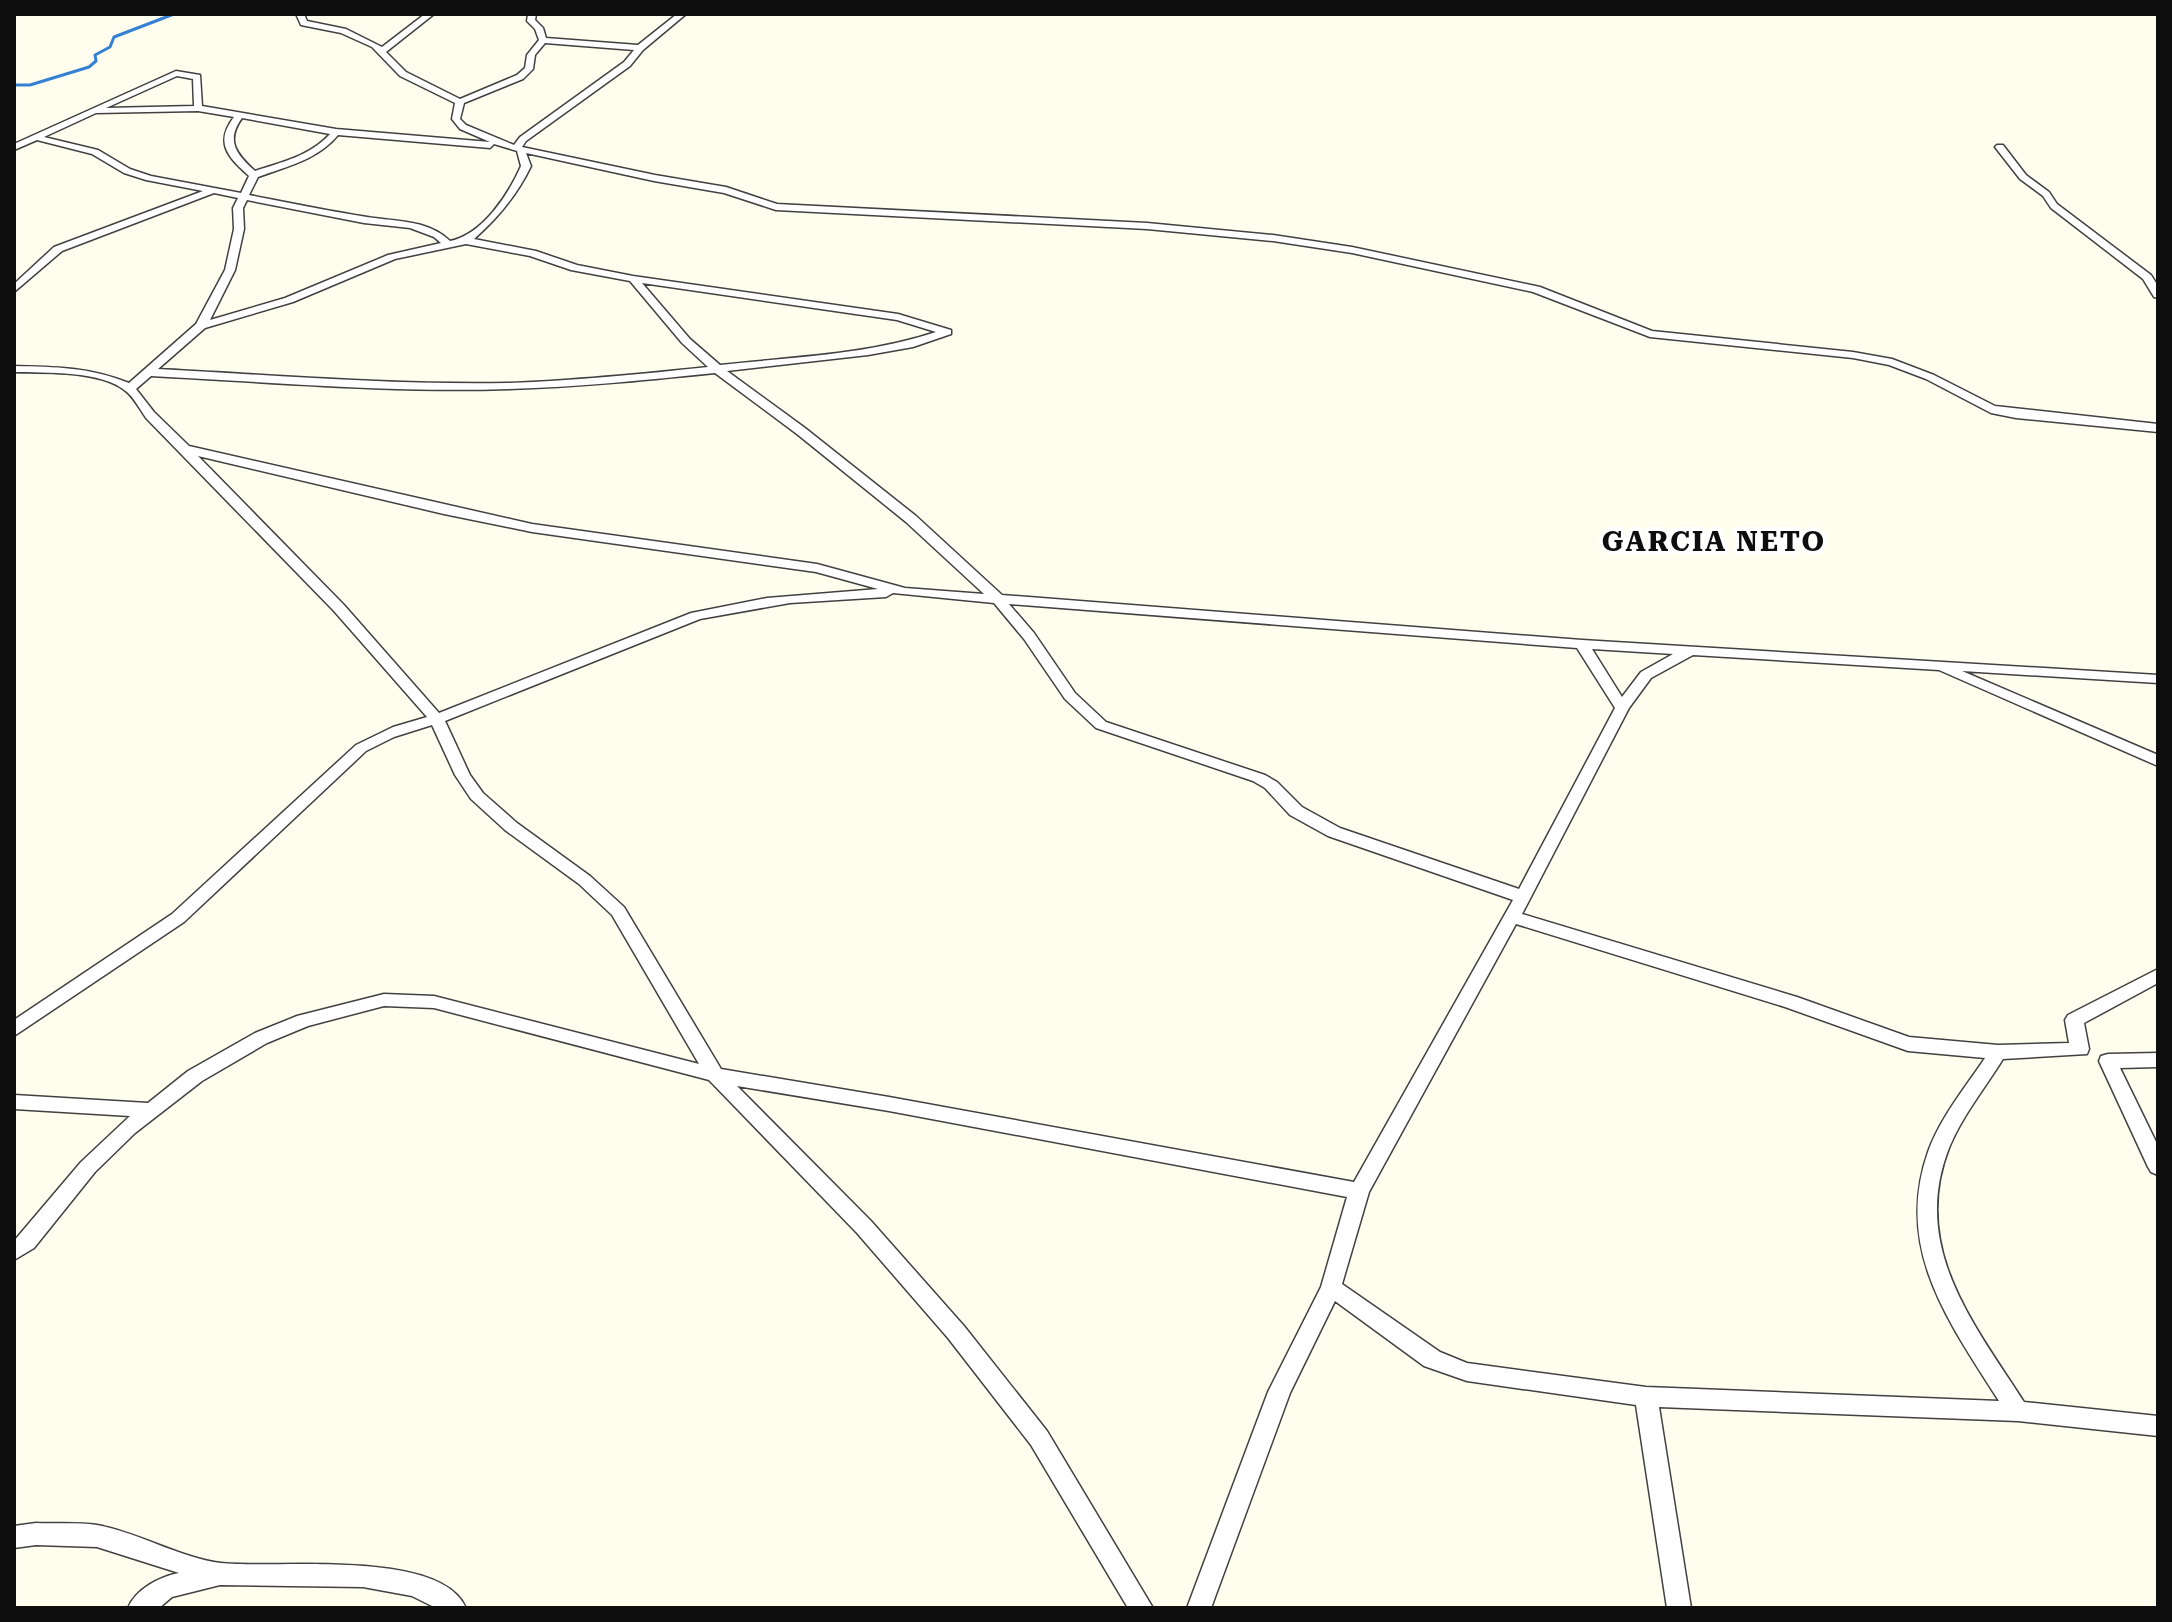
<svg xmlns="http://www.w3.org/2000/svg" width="2172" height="1622" font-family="'Roboto Serif',serif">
  <rect width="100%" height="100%" fill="#fffeee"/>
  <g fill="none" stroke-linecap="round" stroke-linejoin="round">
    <polyline stroke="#3481d4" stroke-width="3" points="14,85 30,85 89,67 96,61 95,55 110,47 114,37 174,14"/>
    <defs>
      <g id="minor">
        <path d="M296 14H304L307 21 346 29 382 47 425 14H434L386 52 406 72 460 99 517 75 525 68 527 55 539 40 535 29 527 21 528 14H536L535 20 543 28 546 38 638 45 677 14H686L643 50 630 66 526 141 522 147 655 175 726 187 777 204 1147 223 1273 235 1352 247 1540 287 1652 331 1853 352 1892 359 1934 375 1995 406 2158 424V432L2016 418 1991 413 1926 379 1889 365 1853 358 1650 337 1533 292 1352 253 1273 241 1147 229 776 210 724 193 654 181 526 153 531 166C517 195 498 218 474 239L536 251 577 265 633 276 898 314 951 330V334L913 347 868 355 727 371 805 428 916 516 1002 595 1582 640 2158 675V683L1962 671 2158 755V766L1939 670 1693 655 1651 678 1629 708 1522 914 1797 997 1909 1037 1998 1045 2069 1043 2065 1020 2068 1015 2158 969V983L2084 1023 2089 1049 2087 1054 2003 1059C1985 1088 1962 1116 1949 1148 1910 1247 1974 1324 2024 1402L2158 1416V1436L2018 1421 1659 1407 1691 1608H1667L1636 1405 1467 1381 1424 1366 1335 1301 1290 1393 1211 1608H1187L1268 1392 1321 1287 1347 1197 889 1111 737 1086 871 1221 964 1326 1047 1431 1153 1608H1128L1031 1445 948 1338 857 1233 709 1080 434 1008 384 1006 308 1026 267 1043 202 1081 135 1133 95 1172 34 1248 14 1260V1241L81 1162 130 1116 14 1109V1095L148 1103 188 1071 255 1033 297 1016 384 994 434 996 699 1064 612 915 579 884 505 830 471 799 455 775 432 725 394 737 366 751 184 922 14 1036V1020L172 914 356 745 393 727 427 717 334 611 146 418C140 409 134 398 127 392 102 370 45 373 14 372V366C57 367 89 367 129 383L196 324 225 270 234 229 233 208 238 198 214 193 62 251 14 292V284L54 247 203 191 146 180 124 173 92 154 37 140 14 150V144L176 71 200 75 202 106 336 129 490 142 460 129 452 119 455 103 400 76 372 47 341 33 301 25ZM545 43 634 50 624 62 520 137 514 145 466 125 460 119 464 103 523 79 533 69 535 55ZM177 76 193 79 194 106 106 108ZM198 111 234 117C214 143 228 157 249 176L241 193 151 176 130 169 98 150 44 137 96 113ZM242 118 330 134C310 156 282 162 255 171 237 155 225 141 242 118ZM338 135 490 148 494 144 517 151 521 166C508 195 483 234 450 241 426 218 392 222 361 216 324 210 286 202 249 195L258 177C288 166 317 160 338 135ZM247 200 364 223 410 228 434 237 441 243 388 255 285 298 210 320 235 270 244 229 243 208ZM466 244 530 256 571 270 630 281 682 343 708 367C642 374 574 381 507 383 391 385 274 375 158 369L205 328 293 302 395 259ZM642 283 897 320 936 332C867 355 792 357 720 365L690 339ZM715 373 797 434 906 522 984 594 905 588 817 564 532 524 189 446 154 412 136 389 151 376C270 382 390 393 509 389 578 387 647 380 715 373ZM198 456 444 514 532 532 816 572 878 589 767 598 691 613 439 713 344 605ZM893 593 994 603 1024 639 1065 699 1096 728 1253 781 1265 788 1290 815 1328 836 1513 900 1354 1182 889 1097 721 1069 624 907 590 876 517 823 483 793 470 775 445 721 700 619 790 603 886 597ZM1009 604 1577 648 1615 708 1519 889 1340 828 1302 807 1277 782 1265 775 1106 722 1075 693 1034 633ZM1592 649 1673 654 1641 672 1622 697ZM1516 924 1785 1007 1908 1051 1985 1058C1965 1088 1940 1118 1928 1152 1894 1249 1949 1322 1999 1401L1646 1387 1467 1363 1440 1352 1342 1284 1369 1192Z"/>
        <polygon points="1997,145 2003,145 2026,175 2049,192 2057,204 2151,275 2158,286 2158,298 2154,297 2143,279 2051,208 2043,196 2020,179 1995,147"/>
        <polygon points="2158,1053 2158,1067 2120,1068 2158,1146 2158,1175 2151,1172 2148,1167 2099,1061 2101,1056 2108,1054"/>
        <path d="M36 1523C56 1524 78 1522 97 1525 137 1532 183 1559 221 1563 276 1569 440 1548 466 1608H436L412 1596 363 1587 220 1585 172 1597 159 1608H128C136 1589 159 1577 179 1573L97 1547 36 1545 14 1548V1526Z"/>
      </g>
    </defs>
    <use href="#minor" stroke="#414141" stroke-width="3"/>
    <use href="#minor" fill="#fff" fill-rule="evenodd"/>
  </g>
  <g text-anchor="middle" stroke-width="8" stroke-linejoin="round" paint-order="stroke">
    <g font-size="28" font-weight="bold" letter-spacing="2" fill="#0e0e0e" stroke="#fff">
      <text x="1714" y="551">GARCIA NETO</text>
    </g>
  </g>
  <rect width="2172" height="1622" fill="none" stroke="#0e0e0e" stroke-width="32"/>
</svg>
